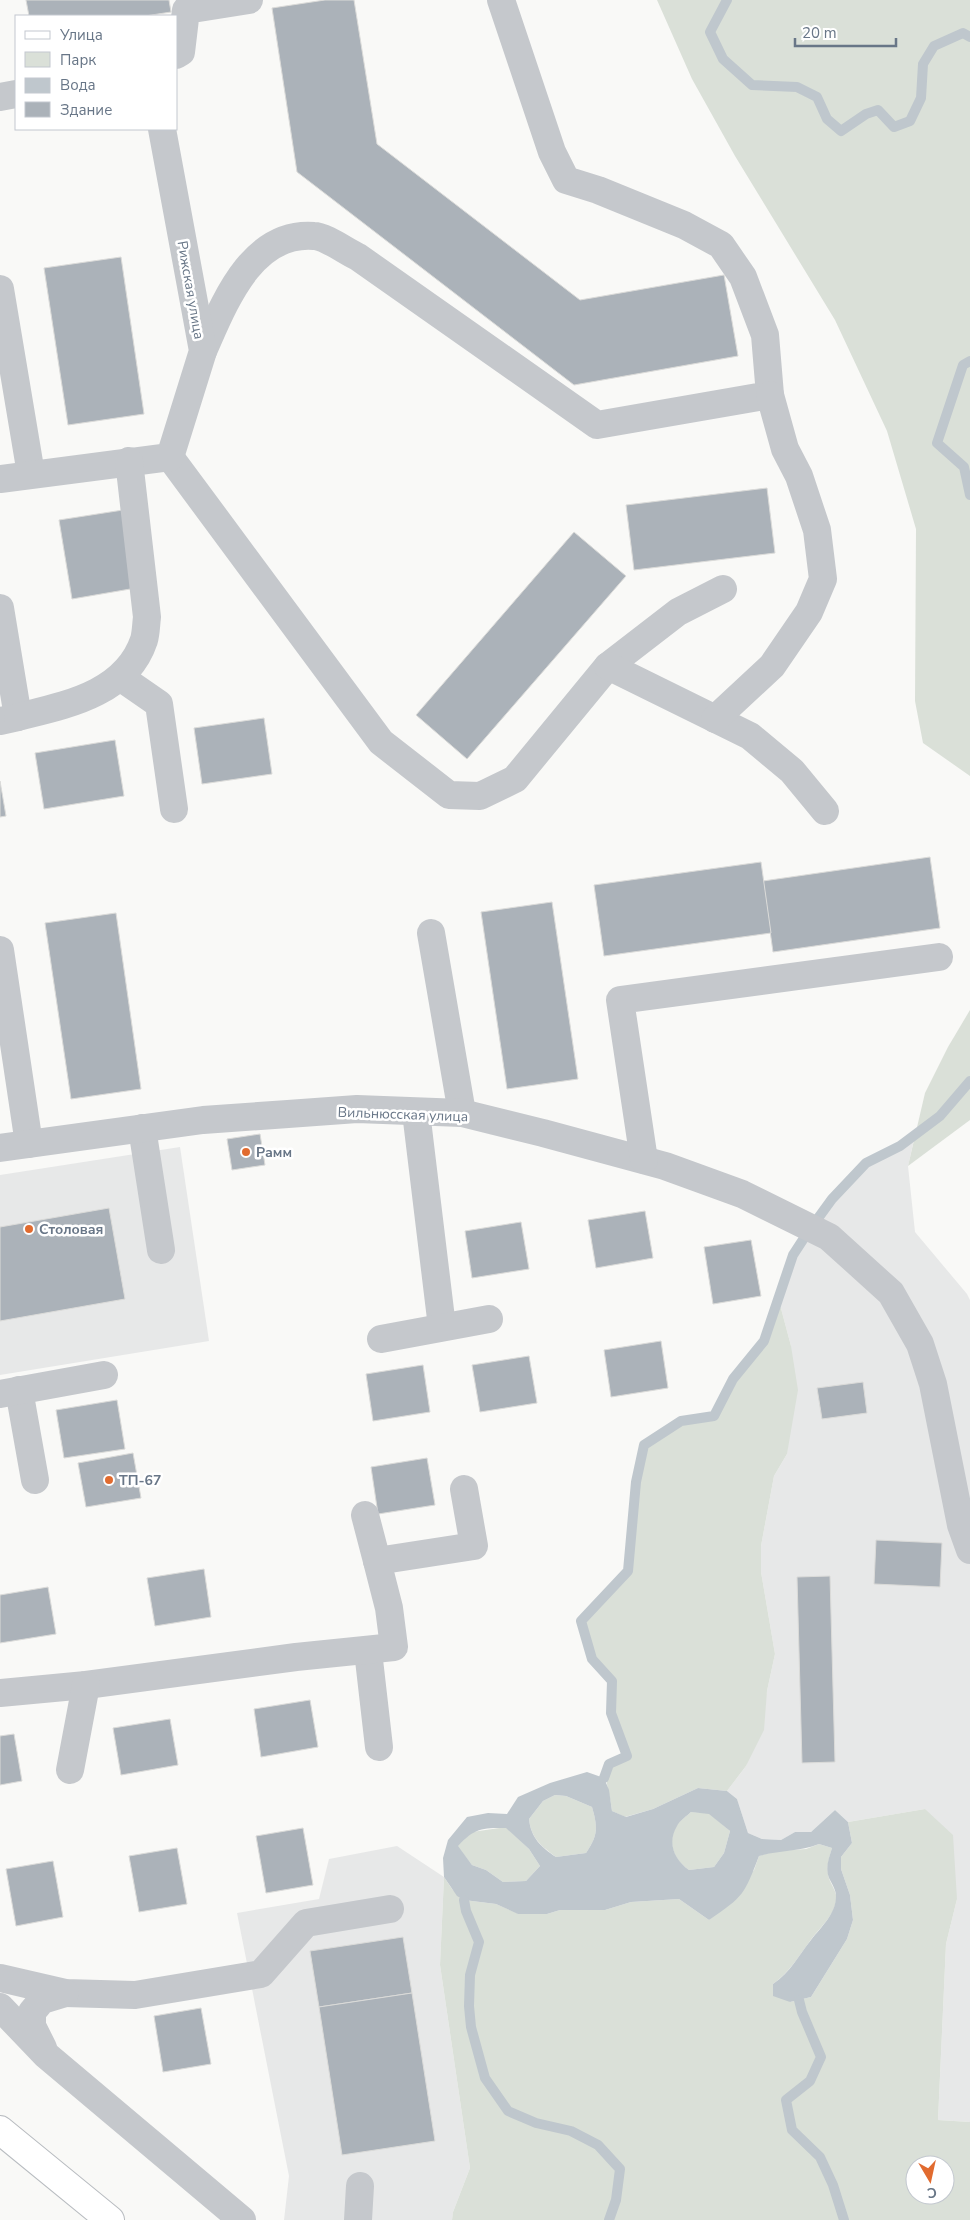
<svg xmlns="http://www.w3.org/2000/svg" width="970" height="2220" font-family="'Nunito Sans',sans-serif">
  <rect width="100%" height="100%" fill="#f9f9f7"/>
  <g fill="#e7e8e8">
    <polygon points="915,1135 908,1166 915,1232 967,1294 970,1300 970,2122 938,2120 946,1944 957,1899 925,1809 848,1822 835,1810 811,1832 795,1832 781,1840 762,1839 748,1833 737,1799 727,1791 746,1766 767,1691 775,1654 761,1572 761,1546 774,1476 787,1454 791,1346 779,1301 793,1255 832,1199 866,1163 900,1146"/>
    <polygon points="180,1147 209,1341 0,1375 0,1175"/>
    <polygon points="397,1846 444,1877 440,1965 470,2168 453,2212 452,2220 284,2220 289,2176 237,1913 319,1899 329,1859"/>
  </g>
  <g fill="#dae0d8" fill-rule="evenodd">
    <polygon points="657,0 970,0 970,776 923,743 915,701 916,529 887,431 835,320 735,156 692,79"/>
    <polygon points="970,1010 970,1120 908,1166 925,1093 948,1047"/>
    <path d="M779 1301 791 1346 798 1390 787 1454 774 1476 761 1546V1572L775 1654 767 1691 764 1730 746 1766 727 1791 698 1788 653 1809 625 1817 612 1811C610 1791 603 1783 609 1764L627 1756 611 1713 612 1681 592 1659 581 1621 628 1571 636 1482 644 1445 681 1421 714 1416 733 1379 764 1341Z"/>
    <path d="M555 1795 566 1796 592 1807C598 1828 598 1835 586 1853L556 1857C541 1846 531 1838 529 1819L543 1801Z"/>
    <path d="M925 1809 953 1835 957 1899 946 1944 938 2120 970 2122V2220H452L453 2212 470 2168 440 1965 444 1877 452 1889 464 1900 496 1904 519 1914H547L560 1910H605L631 1902 679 1899 709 1920 754 1870 759 1856 776 1851 806 1849 819 1844 832 1848C829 1859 825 1869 830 1881 832 1885 835 1890 836 1895 838 1913 820 1927 810 1941 798 1957 790 1972 773 1984L790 2002 811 1997 847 1939 853 1920 850 1895 841 1869V1857L852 1843 848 1822ZM915 2165H945V2195H915Z"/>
    <path d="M691 1812 709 1813 730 1831 724 1853 714 1867 689 1870C674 1859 667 1844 676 1826 679 1821 687 1816 691 1812Z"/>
    <polygon points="506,1827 529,1849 540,1866 526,1881 503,1882 486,1870 472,1865 457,1846 472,1832"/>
  </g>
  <path fill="#bfc7cd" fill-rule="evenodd" d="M587 1772 604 1778 609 1790 612 1811 626 1817 653 1809 698 1788 727 1791 737 1799 748 1833 762 1839 781 1840 795 1832H811L835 1810 848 1822 852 1843 841 1857V1869L850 1895 853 1920 847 1939 811 1997 790 2002 773 1996V1984C791 1972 798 1956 811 1940 821 1927 836 1914 836 1896 836 1890 832 1884 829 1878 825 1867 829 1858 832 1848L819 1844C799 1852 779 1850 759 1856 744 1895 744 1896 709 1920L679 1899 631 1902 605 1910H560L547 1914H518L496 1904 464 1900 457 1896 444 1877 443 1858 448 1840 467 1817 488 1813 507 1814 518 1797 550 1783ZM555 1795 566 1796 592 1807C598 1828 598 1835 586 1853L556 1857C541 1847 531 1838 529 1819L543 1801ZM691 1812 709 1814 730 1831 724 1853 714 1867 689 1870C674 1859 667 1843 677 1826 679 1821 687 1816 691 1812ZM506 1828 529 1849 540 1866 526 1881 503 1882 486 1870 472 1865 458 1846C475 1828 481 1828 506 1828Z"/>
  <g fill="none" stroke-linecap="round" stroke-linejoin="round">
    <g stroke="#bfc7cd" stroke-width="10">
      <polyline points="727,0 710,32 723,59 752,85 797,87 817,97 827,119 841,131 866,114 878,110 894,127 910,121 921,98 923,64 934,46 963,33 970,37"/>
      <polyline points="970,361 963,365 937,443 964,467 970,495"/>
      <polyline points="816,1221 832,1199 866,1163 900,1146 940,1116 970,1081"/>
      <polyline points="604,1778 609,1764 627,1756 611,1713 612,1681 592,1659 581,1621 628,1571 636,1482 644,1445 681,1421 714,1416 733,1379 764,1341 793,1255 806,1235"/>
      <polyline points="464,1900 466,1911 479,1942 470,1975 469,2006 471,2027 485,2078 508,2111 536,2123 571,2131 598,2145 620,2169 616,2200 609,2220"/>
      <polyline points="799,2000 802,2012 821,2057 810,2081 786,2100 792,2130 820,2157 833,2185 844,2220"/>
    </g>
  </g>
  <g fill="#abb2b9" stroke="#dbdbd9">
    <polygon points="26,0 169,0 171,12 145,16 29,16"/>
    <polygon points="325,0 354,0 377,144 580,300 724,275 738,356 574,385 297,172 272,8"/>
    <polygon points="121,257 144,414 68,425 44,268"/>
    <polygon points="767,488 775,553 634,570 626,505"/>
    <polygon points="123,510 136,588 72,599 59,520"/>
    <polygon points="574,532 626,576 467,759 416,715"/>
    <polygon points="264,718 272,774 202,784 194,728"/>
    <polygon points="115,740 124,796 44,809 35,753"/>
    <polygon points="0,781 6,816 0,817"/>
    <polygon points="930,857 940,928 773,952 763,881"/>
    <polygon points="761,862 771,933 604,956 594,885"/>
    <polygon points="552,902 578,1079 507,1089 481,912"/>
    <polygon points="116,913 141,1089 71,1099 45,923"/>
    <polygon points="260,1134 265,1165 232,1170 227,1139"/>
    <polygon points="109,1208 125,1299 0,1321 0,1227"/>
    <polygon points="645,1211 653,1258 596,1268 588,1220"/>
    <polygon points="521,1222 529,1269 472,1278 465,1231"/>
    <polygon points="751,1240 761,1296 713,1304 704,1247"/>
    <polygon points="661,1341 668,1388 611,1397 604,1350"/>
    <polygon points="529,1356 537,1403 480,1412 472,1365"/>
    <polygon points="423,1365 430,1412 373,1421 366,1374"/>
    <polygon points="863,1382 867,1413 822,1419 817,1388"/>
    <polygon points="117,1400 125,1449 64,1458 56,1410"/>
    <polygon points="133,1453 141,1498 86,1507 78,1463"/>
    <polygon points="427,1458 435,1505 378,1514 371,1467"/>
    <polygon points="876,1540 942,1543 940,1587 874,1584"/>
    <polygon points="204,1569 211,1617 155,1626 147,1578"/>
    <polygon points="830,1576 835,1762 802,1763 797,1577"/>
    <polygon points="48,1587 56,1634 0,1643 0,1595"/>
    <polygon points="310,1700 318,1747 261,1757 254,1709"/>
    <polygon points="170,1719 178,1765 121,1775 113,1728"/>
    <polygon points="14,1734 22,1781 0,1785 0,1736"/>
    <polygon points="303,1828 313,1885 266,1893 256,1836"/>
    <polygon points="177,1848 187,1904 139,1912 129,1856"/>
    <polygon points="53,1861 63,1917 16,1926 6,1869"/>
    <polygon points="403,1937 412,1993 319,2007 310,1951"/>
    <polygon points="412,1993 435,2141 342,2155 319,2007"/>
    <polygon points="201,2008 211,2064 163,2072 154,2016"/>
  </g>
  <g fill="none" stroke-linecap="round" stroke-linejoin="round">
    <defs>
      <polyline id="major" points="0,2130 110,2220"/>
    </defs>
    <use href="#major" stroke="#b8bcc0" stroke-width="30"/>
    <g stroke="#c5c8cc" stroke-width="28">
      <polyline points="176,55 181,52 186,10 249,0"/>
      <polyline points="0,97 16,94"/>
      <polyline points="0,289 31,474"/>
      <path d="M203 351C224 304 251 231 314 236 325 236 347 252 358 257L597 425 770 395 765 335 743 277 721 245 684 225 598 190 566 180 552 152 501 0"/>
      <polyline points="170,457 381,742 449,795 480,796 515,779 608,666 678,612 723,589"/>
      <polyline points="0,479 170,457 203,351 162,129"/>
      <polyline points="0,608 18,717 0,721"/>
      <polyline points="608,666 750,736 792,771 825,811"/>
      <polyline points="120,677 159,704 174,809"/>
      <path d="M18 717C66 705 126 694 144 640 146 633 146 625 147 617L129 461"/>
      <polyline points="715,719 772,666 809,612 823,579 817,530 799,476 785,449 770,395"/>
      <polyline points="431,933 462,1113"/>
      <polyline points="0,950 29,1144"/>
      <polyline points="416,1112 442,1327"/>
      <polyline points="142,1128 161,1250"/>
      <polyline points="0,1148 203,1120 288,1114 357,1109 462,1113 543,1133 665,1166 742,1194 829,1237 891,1293 920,1344 933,1384 961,1525 970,1550"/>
      <polyline points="644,1160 620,1000 939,957"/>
      <polyline points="381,1339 489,1319"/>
      <polyline points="19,1390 35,1480"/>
      <polyline points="0,1394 104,1375"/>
      <polyline points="365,1515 377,1561"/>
      <polyline points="368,1651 379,1747"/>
      <polyline points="0,1693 86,1685 296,1657 394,1647 389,1608 377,1561 474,1546 464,1489"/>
      <polyline points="70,1770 86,1685"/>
      <polyline points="0,1978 65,1993 135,1995 261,1974 306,1923 390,1909"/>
      <polyline points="0,2007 46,2055 242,2220"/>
      <polyline points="43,2048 32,2026 32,2012 42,2000 65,1993"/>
      <polyline points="358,2220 360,2186"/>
    </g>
    <use href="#major" stroke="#fff" stroke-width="28"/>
  </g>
  <g fill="#e16b2f" stroke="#fff" stroke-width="2">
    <circle cx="246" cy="1152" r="5"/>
    <circle cx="29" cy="1229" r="5"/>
    <circle cx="109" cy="1480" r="5"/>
  </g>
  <g text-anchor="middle" stroke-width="5" stroke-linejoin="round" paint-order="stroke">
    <g font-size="14" fill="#687687" stroke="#fff">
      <text transform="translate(191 290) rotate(80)" y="5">Рижская улица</text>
      <text transform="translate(403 1114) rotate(2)" y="5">Вильнюсская улица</text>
    </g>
    <g font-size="14" font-weight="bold" fill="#687687" stroke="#fff" text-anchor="start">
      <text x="256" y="1157">Рамм</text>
      <text x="39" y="1234">Столовая</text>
      <text x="119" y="1485">ТП-67</text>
    </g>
  </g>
  <rect x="15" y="15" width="162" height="115" fill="#ffffff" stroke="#c3c8cf"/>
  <rect x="25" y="31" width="25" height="8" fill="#ffffff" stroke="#c3c8cf"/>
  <text x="60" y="40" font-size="15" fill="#687687">Улица</text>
  <rect x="25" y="52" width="25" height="15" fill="#dae0d8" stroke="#c3c8cf"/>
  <text x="60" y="65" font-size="15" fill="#687687">Парк</text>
  <rect x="25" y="78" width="25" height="15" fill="#bfc7cd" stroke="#c3c8cf"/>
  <text x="60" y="90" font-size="15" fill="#687687">Вода</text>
  <rect x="25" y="102" width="25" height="15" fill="#abb2b9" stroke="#c3c8cf"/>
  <text x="60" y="115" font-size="15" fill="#687687">Здание</text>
  <g transform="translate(930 2180) rotate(171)"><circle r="24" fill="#ffffff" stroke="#c3c8cf"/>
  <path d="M0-4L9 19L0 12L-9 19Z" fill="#e16b2f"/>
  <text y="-8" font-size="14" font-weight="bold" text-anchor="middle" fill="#687687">С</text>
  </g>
  <path d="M795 38v8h101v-8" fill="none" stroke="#687687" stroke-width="2.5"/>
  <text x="802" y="38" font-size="15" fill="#687687" stroke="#ffffff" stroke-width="4" paint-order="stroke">20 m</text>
</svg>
